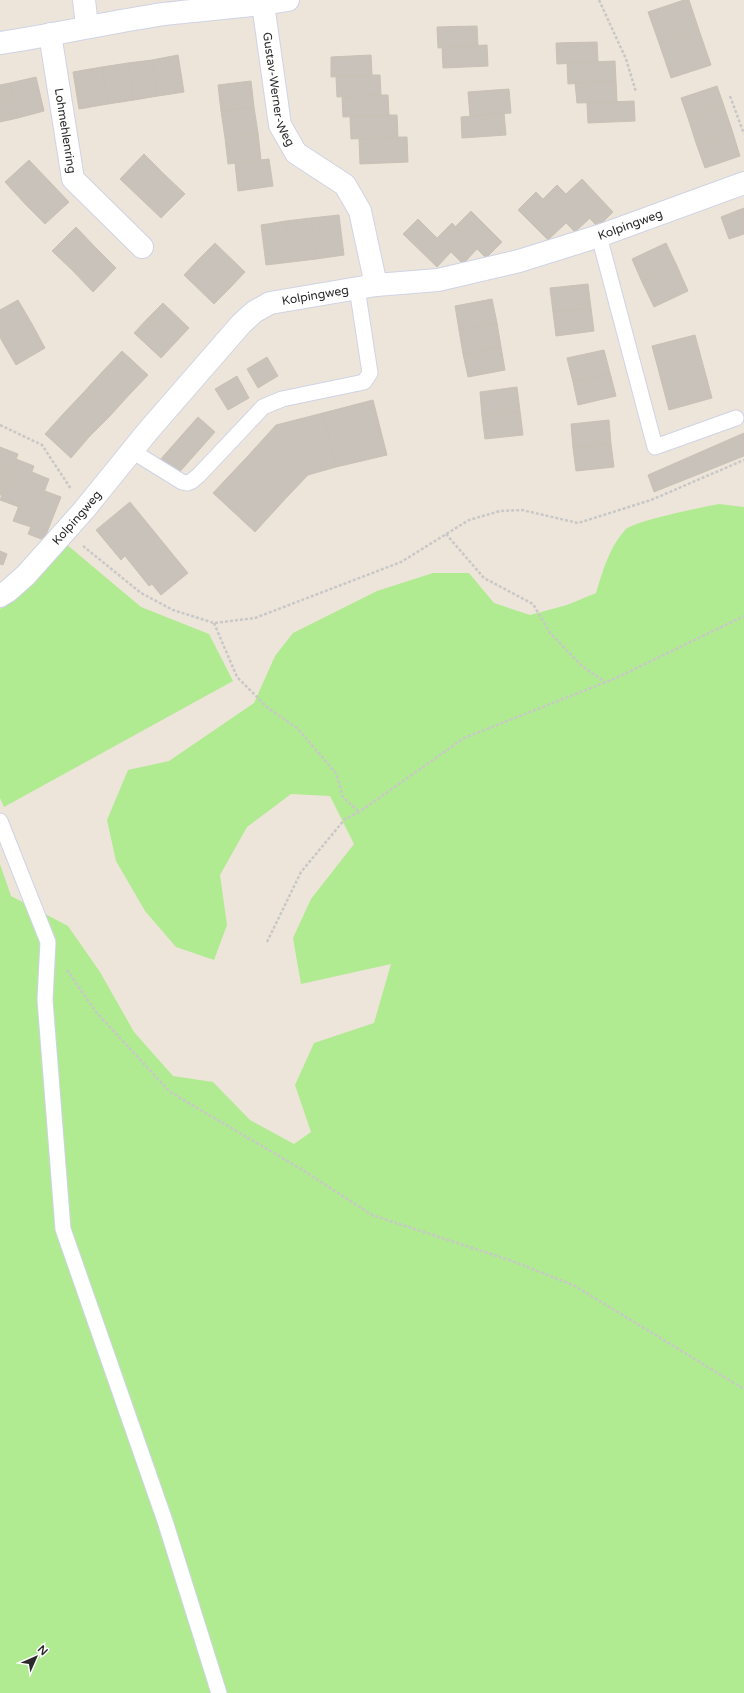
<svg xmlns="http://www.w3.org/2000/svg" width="744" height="1693" font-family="'Varela Round',sans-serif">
  <rect width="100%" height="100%" fill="#eee5da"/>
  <g fill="#b0ea91">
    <path d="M719 504 744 507V1693H0V864L11 896 68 926 100 972 134 1032 173 1076 213 1082 250 1120 294 1144 311 1132 295 1085 314 1043 374 1023 391 964 301 984 293 938 311 899 354 844 330 796 291 794 247 827 220 875 227 925 214 960 176 947 145 911 116 861 107 820 128 770 169 761 254 703 275 656 293 633 377 591 433 573H469L494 603 530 615 567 605 596 593C603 570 609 548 625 530 633 521 704 507 719 504Z"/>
    <polygon points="66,544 141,607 209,634 233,681 4,807 0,798 0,609 16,599"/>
  </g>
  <g fill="#c9c2ba" stroke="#c9c1b4">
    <polygon points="684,0 689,0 699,30 659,43 648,12"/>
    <polygon points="477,26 478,46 438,48 437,27"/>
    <polygon points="699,30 711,65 671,78 659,43"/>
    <polygon points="597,42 598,62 557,64 556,43"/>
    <polygon points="487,45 488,66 443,68 442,47"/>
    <polygon points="178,55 184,92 158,96 152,60"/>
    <polygon points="371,55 372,75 331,77 331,57"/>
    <polygon points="152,60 158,96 134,100 128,63"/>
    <polygon points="615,61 616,81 568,84 567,63"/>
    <polygon points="128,63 134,100 108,104 102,67"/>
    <polygon points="102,67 108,104 79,109 73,72"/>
    <polygon points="372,75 380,75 381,95 337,97 336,77"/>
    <polygon points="36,77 44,111 18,118 10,83"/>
    <polygon points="251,81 254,107 221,111 218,85"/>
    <polygon points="616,81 617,102 577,103 575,83"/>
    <polygon points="10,83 18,118 0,122 0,85"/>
    <polygon points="717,86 724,106 688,118 681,98"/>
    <polygon points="509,89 511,113 470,116 468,92"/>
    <polygon points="381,95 388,95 389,115 343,117 342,97"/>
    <polygon points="634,101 635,121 588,123 587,103"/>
    <polygon points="724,106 732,130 696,143 688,118"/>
    <polygon points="254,107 258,133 225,138 221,111"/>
    <polygon points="504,113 506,135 462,138 461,117"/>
    <polygon points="389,115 397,115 398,137 351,139 350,117"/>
    <polygon points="732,130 740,156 705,168 696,143"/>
    <polygon points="258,133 261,160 228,164 225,138"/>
    <polygon points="398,137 407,137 408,162 360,164 359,139"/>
    <polygon points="144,154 165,175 141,199 120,179"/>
    <polygon points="269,159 273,186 238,191 235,163"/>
    <polygon points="29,160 50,182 26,205 5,182"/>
    <polygon points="165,175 185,194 161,218 141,199"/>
    <polygon points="582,179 613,212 598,227 566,194"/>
    <polygon points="50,182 69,202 45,224 26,205"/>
    <polygon points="557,185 590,218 575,232 543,199"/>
    <polygon points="536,192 566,223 548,240 518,210"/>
    <polygon points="744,208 744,234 729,239 721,217"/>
    <polygon points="471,211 502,242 486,258 455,227"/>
    <polygon points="339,215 344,255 316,259 311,218"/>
    <polygon points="311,218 316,259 291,262 286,221"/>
    <polygon points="418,219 451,252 437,267 403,234"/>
    <polygon points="286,221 291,262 266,265 261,225"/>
    <polygon points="452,223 477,249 463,264 437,238"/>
    <polygon points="76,227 95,247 72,270 52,251"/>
    <polygon points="215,243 245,272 229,289 198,260"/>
    <polygon points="666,243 677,266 642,282 632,259"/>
    <polygon points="95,247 116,268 93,292 72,270"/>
    <polygon points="198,260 229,289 214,304 184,275"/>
    <polygon points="677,266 688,291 654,307 642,282"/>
    <polygon points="588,284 591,308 553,312 550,288"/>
    <polygon points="492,299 497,323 459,330 455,306"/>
    <polygon points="18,300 32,324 2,341 0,337 0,310"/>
    <polygon points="163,303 189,328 175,343 148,318"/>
    <polygon points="591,308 594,331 556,336 553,312"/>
    <polygon points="148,318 175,343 161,358 134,333"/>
    <polygon points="497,323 501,347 463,354 459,330"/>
    <polygon points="32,324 45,348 16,365 2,341"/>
    <polygon points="695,335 712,398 669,410 652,346"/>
    <polygon points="501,347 505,370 468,377 463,354"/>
    <polygon points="604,350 610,373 573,382 567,358"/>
    <polygon points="122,351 148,375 129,395 103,371"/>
    <polygon points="267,357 278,376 258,388 247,369"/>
    <polygon points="103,371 129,395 109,417 83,393"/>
    <polygon points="610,373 616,396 578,405 573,382"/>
    <polygon points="237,376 249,398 228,410 215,389"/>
    <polygon points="517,387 520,411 482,416 480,392"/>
    <polygon points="83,393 109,417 89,437 64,413"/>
    <polygon points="373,400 387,455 336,467 323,413"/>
    <polygon points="520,411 523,435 485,439 482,416"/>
    <polygon points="64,413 89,437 71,458 45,434"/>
    <polygon points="323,413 336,467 308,475 287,497 246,458 276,425"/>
    <polygon points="198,417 215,432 176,476 159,461"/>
    <polygon points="609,420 611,444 573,448 571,424"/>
    <polygon points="744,433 744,456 654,492 648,475"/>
    <polygon points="611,444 614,467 576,471 573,448"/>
    <polygon points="0,447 18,454 2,495 0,495"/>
    <polygon points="246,458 287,497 255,532 213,493"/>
    <polygon points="16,459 34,466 19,507 0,500"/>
    <polygon points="32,472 49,479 31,527 13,521"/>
    <polygon points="45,491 61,497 44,540 28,534"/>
    <polygon points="130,502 188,573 161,595 152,584 149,586 125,556 121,560 96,530"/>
    <polygon points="0,551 7,554 3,565 0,564"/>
  </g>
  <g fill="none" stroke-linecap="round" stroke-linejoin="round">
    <defs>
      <g id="service">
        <polyline points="599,236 655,447 736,418"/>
        <polyline points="132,451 182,482 187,483 192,481 199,475 263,407 282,399 364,382 370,373 357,288"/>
        <polyline points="0,821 48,942 45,1000 63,1229 165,1521 219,1693"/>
      </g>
      <g id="minor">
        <polyline points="84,0 87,26"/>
        <path id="s1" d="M263 4 280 125 296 153 345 185 360 211 376 285"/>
        <path id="s2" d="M50 34 73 179 142 247"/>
        <path d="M0 43C55 35 109 22 164 14 205 9 247 7 288 0"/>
        <path id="s3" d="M0 596 8 591 26 575 84 510 148 431 241 324 254 312 270 303 376 285 438 280 519 261 599 236 744 183"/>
      </g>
    </defs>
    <use href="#service" stroke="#cfd3e5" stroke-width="17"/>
    <use href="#minor" stroke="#cfd3e5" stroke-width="24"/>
    <g stroke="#c8c8c8" stroke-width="2.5" stroke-dasharray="3 2" stroke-linecap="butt">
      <polyline points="599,0 626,59 636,92"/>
      <polyline points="730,96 744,134"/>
      <polyline points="0,425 42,445 71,489"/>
      <polyline points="446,534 484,578 533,604 550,633 582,666 605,682"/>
      <polyline points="83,546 141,593 173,610 214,623 255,618 401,562 469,520 500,511 522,510 578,523 651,500 744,460"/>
      <polyline points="214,623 237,677 268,708 297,728 336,773 343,797 359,812"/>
      <polyline points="267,942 301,872 345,819 359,812 464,738 616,678 744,616"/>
      <polyline points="67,970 96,1012 170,1092 301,1169 372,1215 515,1262 575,1286 744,1389"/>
    </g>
    <use href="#service" stroke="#fff" stroke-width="15"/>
    <use href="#minor" stroke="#fff" stroke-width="22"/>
  </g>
  <g text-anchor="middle" stroke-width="3" stroke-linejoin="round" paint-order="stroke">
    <g font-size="12" fill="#2a2a2a" stroke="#fff">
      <text dy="4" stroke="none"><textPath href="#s1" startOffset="87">Gustav-Werner-Weg</textPath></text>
      <text dy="4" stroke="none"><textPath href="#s2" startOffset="98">Lohmehlenring</textPath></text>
      <text dy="4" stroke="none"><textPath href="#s3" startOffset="770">Kolpingweg</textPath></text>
      <text dy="4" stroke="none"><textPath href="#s3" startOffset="446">Kolpingweg</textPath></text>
      <text dy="4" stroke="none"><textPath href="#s3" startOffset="110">Kolpingweg</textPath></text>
    </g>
  </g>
  <g transform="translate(36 1657) rotate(45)" stroke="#ffffff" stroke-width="3" paint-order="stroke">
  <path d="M0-3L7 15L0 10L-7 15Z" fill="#2a2a2a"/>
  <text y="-6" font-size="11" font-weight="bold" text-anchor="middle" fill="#2a2a2a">N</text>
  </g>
</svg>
